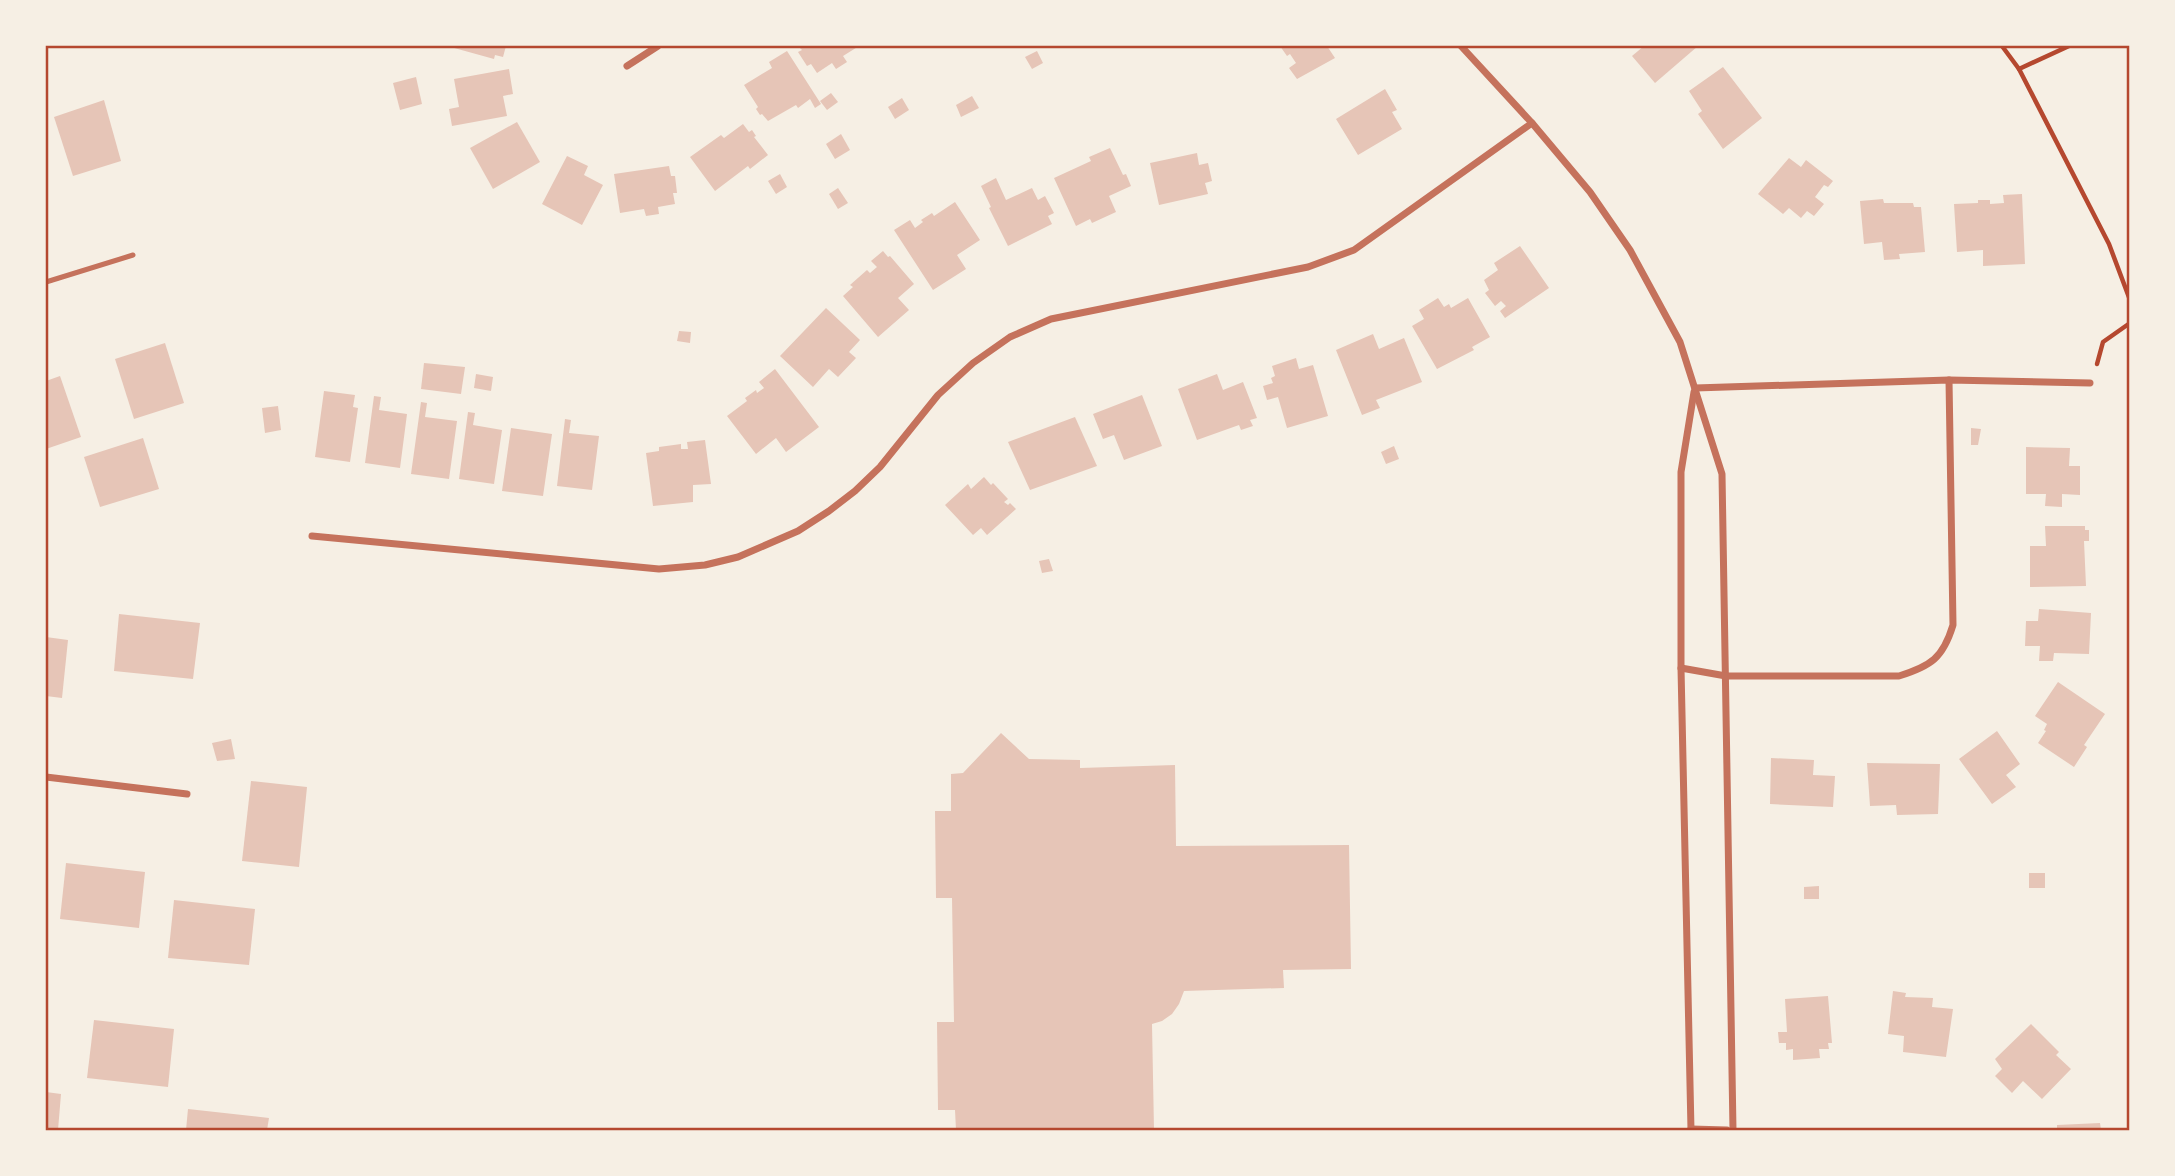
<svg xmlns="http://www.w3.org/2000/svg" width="2175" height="1176" font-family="'Varela Round',sans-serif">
  <rect width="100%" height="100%" fill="#f6efe4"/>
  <g fill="#e6c5b7">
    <polygon points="447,46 506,46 503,57 495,55 494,59"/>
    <polygon points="798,46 859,46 843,56 847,62 836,69 832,63 817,73 811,64 807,66 798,52 802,50"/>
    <polygon points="1280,46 1327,46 1335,58 1297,79 1289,68 1296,63 1290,54 1287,56"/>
    <polygon points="1644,46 1698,46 1655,83 1632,56"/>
    <polygon points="787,51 821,104 815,108 810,99 798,108 796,105 768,121 762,114 760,115 756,109 758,107 744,85 772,68 769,62"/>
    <polygon points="1037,51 1043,63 1032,69 1025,57"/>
    <polygon points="1723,67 1762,118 1723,149 1698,114 1702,111 1689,91"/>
    <polygon points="509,69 513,94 503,96 507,116 452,126 449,109 459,107 454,79"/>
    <polygon points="416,77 422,104 400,110 393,83"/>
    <polygon points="1385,89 1397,110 1392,112 1402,129 1358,155 1336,119"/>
    <polygon points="831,93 838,102 827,110 820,101"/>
    <polygon points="972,96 979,108 961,117 956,105"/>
    <polygon points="902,98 909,110 895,119 888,107"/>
    <polygon points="104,100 121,161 73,176 54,117"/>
    <polygon points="517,122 540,162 493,189 470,148"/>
    <polygon points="743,124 749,132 752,130 756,136 754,137 768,155 750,169 748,166 715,191 690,157 721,135 724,138"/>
    <polygon points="841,134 850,150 835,159 826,144"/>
    <polygon points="1110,148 1123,175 1126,174 1131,186 1109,196 1116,212 1092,223 1090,219 1076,226 1054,178 1091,161 1089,157"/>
    <polygon points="1197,153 1199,165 1208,163 1212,181 1205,183 1208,194 1159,205 1150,163"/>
    <polygon points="567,156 588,166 584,175 603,185 582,225 542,204"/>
    <polygon points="1789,158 1801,167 1806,160 1833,181 1828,187 1824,185 1815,197 1824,204 1814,216 1807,211 1801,218 1789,208 1783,214 1758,194"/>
    <polygon points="669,166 671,176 675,176 677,193 673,193 675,204 658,207 659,214 646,216 644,209 620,213 614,174"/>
    <polygon points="780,174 787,187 776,194 768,181"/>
    <polygon points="996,178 1006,200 1032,188 1038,200 1045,196 1054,213 1048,216 1052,224 1008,246 989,208 991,207 981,186"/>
    <polygon points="838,188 848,203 838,209 829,194"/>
    <polygon points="2022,194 2025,264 1983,266 1983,250 1957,252 1954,204 1978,203 1978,200 1990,200 1990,204 2004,203 2003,195"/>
    <polygon points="1883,199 1884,203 1913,203 1914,207 1921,207 1925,252 1899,254 1900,259 1884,260 1882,242 1864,244 1860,201"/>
    <polygon points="955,202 980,240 957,255 966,269 933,290 894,230 910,220 915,228 923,222 921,220 932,213 934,216"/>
    <polygon points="1520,246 1549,288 1505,318 1500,311 1506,306 1501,301 1495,306 1485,293 1489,290 1484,280 1498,270 1494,263"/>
    <polygon points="883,251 888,257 890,256 914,284 898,298 909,310 878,337 843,296 853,287 850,285 867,270 870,273 877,267 871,261"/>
    <polygon points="1438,298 1444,307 1449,304 1451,308 1468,298 1490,337 1472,347 1474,350 1437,369 1412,326 1424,319 1419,310"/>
    <polygon points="826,308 860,340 849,352 856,358 838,377 829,369 813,387 780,356"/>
    <polygon points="679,331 691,332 690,343 677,341"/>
    <polygon points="1373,334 1379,349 1404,338 1422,382 1376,400 1380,408 1362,415 1336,350"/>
    <polygon points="165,343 184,403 134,419 115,359"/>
    <polygon points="1296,358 1299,369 1313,365 1328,416 1287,428 1278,397 1267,400 1263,386 1273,383 1271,378 1275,376 1272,366"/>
    <polygon points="424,363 465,367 461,394 421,389"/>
    <polygon points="775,369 819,427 786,452 776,438 756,454 727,416 747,401 745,398 756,390 757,393 764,388 759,382"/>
    <polygon points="476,374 493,377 491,391 474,388"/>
    <polygon points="1217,374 1223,390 1243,382 1257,418 1250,420 1253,426 1241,430 1239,425 1197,440 1178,389"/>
    <polygon points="60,376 81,437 46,449 46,381"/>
    <polygon points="324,391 355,395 353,407 358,408 350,462 315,457"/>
    <polygon points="1142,395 1162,446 1124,460 1114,435 1103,439 1093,414"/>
    <polygon points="374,396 381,397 379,410 407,414 400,468 365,463"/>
    <polygon points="421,402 427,403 425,417 457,421 449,479 411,474"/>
    <polygon points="278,406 281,430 265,433 262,408"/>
    <polygon points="468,412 475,413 473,425 502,430 494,484 459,479"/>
    <polygon points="1075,417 1097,466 1030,490 1008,442"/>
    <polygon points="565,419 571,420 569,433 599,436 592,490 557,486"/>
    <polygon points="511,428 552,434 543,496 502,491"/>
    <polygon points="1971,428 1981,429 1978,445 1971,445"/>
    <polygon points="143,438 159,489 100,507 84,457"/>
    <polygon points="705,440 711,484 693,485 693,502 653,506 646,453 659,451 659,447 681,444 681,449 688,449 687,442"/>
    <polygon points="1394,446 1399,459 1386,464 1381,452"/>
    <polygon points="2026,447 2070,448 2069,466 2080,466 2080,495 2062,494 2062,507 2045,506 2046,494 2026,494"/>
    <polygon points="984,477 991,485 993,483 1008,499 1004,502 1008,505 1010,503 1016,509 987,535 981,528 973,535 945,505 968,484 971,489"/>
    <polygon points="2045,526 2085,526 2085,530 2089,530 2089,541 2084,541 2086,586 2030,587 2030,546 2046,546"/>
    <polygon points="1049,559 1053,571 1042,573 1039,561"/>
    <polygon points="2039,609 2091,613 2089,654 2054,653 2053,661 2039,661 2040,646 2025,646 2026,621 2038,621"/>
    <polygon points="119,614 200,623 193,679 114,671"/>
    <polygon points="46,637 68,640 62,698 46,696"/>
    <polygon points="2058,682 2105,714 2084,745 2087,747 2074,767 2038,743 2046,731 2044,730 2047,724 2035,716"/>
    <polygon points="1997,731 2020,764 2006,775 2016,787 1992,804 1959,759"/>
    <polygon points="1001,733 1029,759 1080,760 1080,768 1175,765 1176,846 1349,845 1351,969 1283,970 1284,988 1184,991 1179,1004 1172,1014 1162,1021 1152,1024 1154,1130 956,1130 955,1110 938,1110 937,1022 954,1022 952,898 936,898 935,811 951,811 951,774 963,773"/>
    <polygon points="231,739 235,759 217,761 212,743"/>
    <polygon points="1771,758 1814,760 1813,775 1835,776 1833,807 1770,804"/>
    <polygon points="1867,763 1940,764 1938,814 1897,815 1896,805 1870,806"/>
    <polygon points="251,781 307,787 299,867 242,861"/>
    <polygon points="66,863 145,872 139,928 60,919"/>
    <rect x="2029" y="873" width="16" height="15"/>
    <polygon points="1819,886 1819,899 1804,899 1804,887"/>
    <polygon points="174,900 255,909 249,965 168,958"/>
    <polygon points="1893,991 1906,993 1905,997 1933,998 1932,1007 1953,1009 1946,1057 1903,1052 1904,1036 1888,1034"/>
    <polygon points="1828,996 1832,1043 1828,1043 1829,1049 1819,1049 1820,1058 1793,1060 1793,1049 1786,1050 1786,1043 1779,1043 1778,1032 1787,1032 1785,999"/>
    <polygon points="94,1020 174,1029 168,1087 87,1078"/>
    <polygon points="2031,1024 2059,1052 2056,1055 2071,1069 2042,1099 2023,1081 2012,1093 1995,1076 2002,1069 1995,1059"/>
    <polygon points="46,1092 61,1094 58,1130 46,1130"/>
    <polygon points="188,1109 269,1118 267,1130 186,1130"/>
    <polygon points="2100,1123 2101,1130 2057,1130 2057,1125"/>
  </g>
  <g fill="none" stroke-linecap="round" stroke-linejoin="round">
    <g stroke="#b5482f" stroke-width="4.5">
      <polyline points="2002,46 2019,69 2109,244 2130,300"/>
      <polyline points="2019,69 2069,46"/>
      <polyline points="2097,364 2103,342 2130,323"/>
    </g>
    <polyline stroke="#c5725c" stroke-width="5" points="46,282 133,255"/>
    <g stroke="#c5725c" stroke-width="7">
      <polyline points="1461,46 1532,123 1590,192 1630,250 1680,342 1722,474 1733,1130"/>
      <polyline points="627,66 658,46"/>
      <polyline points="1695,388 1949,380 2090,383"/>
      <polyline points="312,536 659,569 705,565 738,557 798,531 829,511 855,491 880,467 938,395 973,363 1010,337 1051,319 1308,267 1354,250 1532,123"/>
      <path d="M1681 668 1726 676H1899C1931 666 1943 658 1953 625L1949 380"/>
      <polyline points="46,777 187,794"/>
      <polyline points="1691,1129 1727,1130"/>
      <polyline points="1691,1130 1681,668 1681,472 1694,392"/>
    </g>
  </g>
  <rect width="2175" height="1176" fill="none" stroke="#f6efe4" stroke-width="94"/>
  <rect x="47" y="47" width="2081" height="1082" fill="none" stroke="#b5482f" stroke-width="2.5"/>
</svg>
